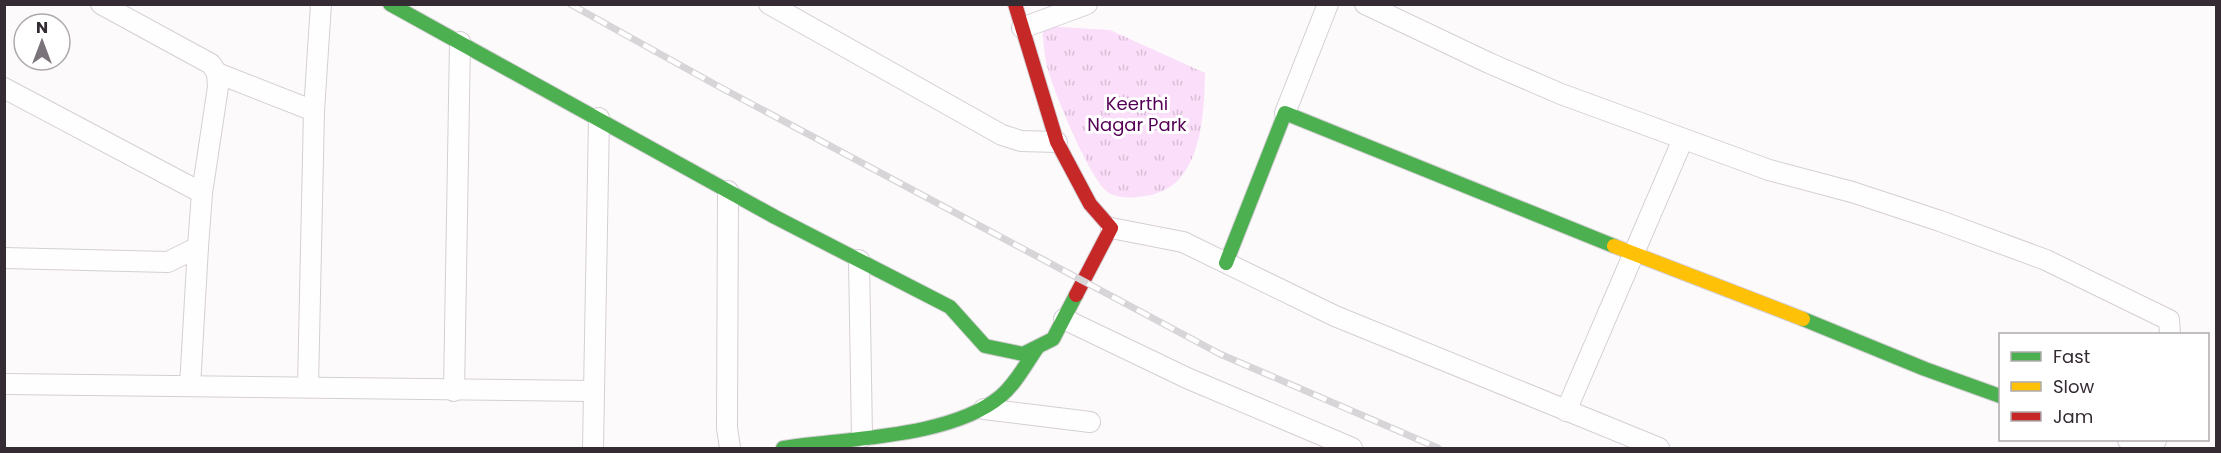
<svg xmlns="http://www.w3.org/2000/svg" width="2221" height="453" font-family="Poppins,sans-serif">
  <defs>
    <pattern id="park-tufts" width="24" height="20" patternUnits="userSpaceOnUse" patternTransform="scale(1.5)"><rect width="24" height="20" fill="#fbdef9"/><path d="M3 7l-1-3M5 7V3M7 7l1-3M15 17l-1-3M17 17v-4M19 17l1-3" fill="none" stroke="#d8bfd6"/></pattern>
  </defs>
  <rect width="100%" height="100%" fill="#fdfafc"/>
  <path fill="url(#park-tufts)" d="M1042 26 1110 30 1205 73C1204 116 1202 189 1145 196 1133 198 1120 199 1109 193 1091 183 1050 84 1046 62 1044 50 1043 38 1042 26Z"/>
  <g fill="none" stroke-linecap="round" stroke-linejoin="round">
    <defs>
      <g id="street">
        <polyline points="769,4 1002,135 1021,141 1057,142"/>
        <polyline points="1365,4 1489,63 1561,94 1769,170 1852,192 1940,221 2046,260 2169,320 2170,334"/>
        <polyline points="1022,28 1087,4"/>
        <polyline points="217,73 314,111"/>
        <polyline points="4,88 202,193"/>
        <polyline points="1285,113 1328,4"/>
        <polyline points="728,191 727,428 730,448"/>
        <polyline points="1111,228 1183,242 1335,316 1659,448"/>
        <polyline points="4,258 168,262 198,247 202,193 218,87 217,73 211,64 101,4"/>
        <polyline points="859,260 862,437"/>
        <polyline points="1064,319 1187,378 1352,448"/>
        <polyline points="4,384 593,391"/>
        <polyline points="190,386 198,247"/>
        <polyline points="308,386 314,111 321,4"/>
        <polyline points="454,391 460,42"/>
        <polyline points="984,409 1090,422"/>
        <polyline points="1566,411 1683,139"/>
        <polyline points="2128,440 2153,447 2156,440"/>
        <polyline points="593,448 599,118"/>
      </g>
      <g id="fast">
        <polyline points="390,4 775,217 950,307 985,346 1023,354 1053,339 1076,295"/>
        <polyline points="1226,263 1285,113 1614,246"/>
        <polyline points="1803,319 1925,369 2000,396"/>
        <path d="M783 448C846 438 951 438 1001 396 1016 383 1026 364 1037 348"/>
      </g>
      <polyline id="slow" points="1614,246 1803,319"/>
      <polyline id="jam" points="1015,4 1057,142 1090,204 1111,228 1076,295"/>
    </defs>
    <use href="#street" stroke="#d4cfd4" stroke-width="22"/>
    <use href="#fast" stroke="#d4cfd4" stroke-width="16"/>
    <use href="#slow" stroke="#d4cfd4" stroke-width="16"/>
    <use href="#jam" stroke="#d4cfd4" stroke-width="16"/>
    <use href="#street" stroke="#fffeff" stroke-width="20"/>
    <use href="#fast" stroke="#4caf50" stroke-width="14"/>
    <use href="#slow" stroke="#ffc107" stroke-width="14"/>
    <use href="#jam" stroke="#c62828" stroke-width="14"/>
    <defs>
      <polyline id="rail" points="570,4 716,85 1220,354 1438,448"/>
    </defs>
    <use href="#rail" stroke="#d7d5d7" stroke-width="7"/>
    <use href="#rail" stroke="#fff" stroke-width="4.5" stroke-dasharray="14" stroke-linecap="butt"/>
  </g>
  <g text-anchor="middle" stroke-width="6" stroke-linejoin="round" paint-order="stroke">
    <g font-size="18" fill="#550057" stroke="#fff">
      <text x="1137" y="110">Keerthi<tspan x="1137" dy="21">Nagar Park</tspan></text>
    </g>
  </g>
  <rect width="2221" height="453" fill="none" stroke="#342b33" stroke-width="12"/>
  <rect x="1999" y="333" width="210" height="108" fill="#ffffff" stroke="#aeaaad" stroke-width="1.5"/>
  <rect x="2011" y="352" width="30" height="9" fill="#4caf50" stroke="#aeaaad" stroke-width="1.5"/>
  <text x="2053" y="363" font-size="18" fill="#342b33">Fast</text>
  <rect x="2011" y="382" width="30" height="9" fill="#ffc107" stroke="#aeaaad" stroke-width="1.5"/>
  <text x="2053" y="393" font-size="18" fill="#342b33">Slow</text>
  <rect x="2011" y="412" width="30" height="9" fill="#c62828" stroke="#aeaaad" stroke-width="1.5"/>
  <text x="2053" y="423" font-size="18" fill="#342b33">Jam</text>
  <g transform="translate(42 42)"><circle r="28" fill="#ffffff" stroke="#aeaaad" stroke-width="1.5"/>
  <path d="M0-4.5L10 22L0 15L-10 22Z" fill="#7a7379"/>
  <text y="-9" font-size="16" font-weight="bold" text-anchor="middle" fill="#342b33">N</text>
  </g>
</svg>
